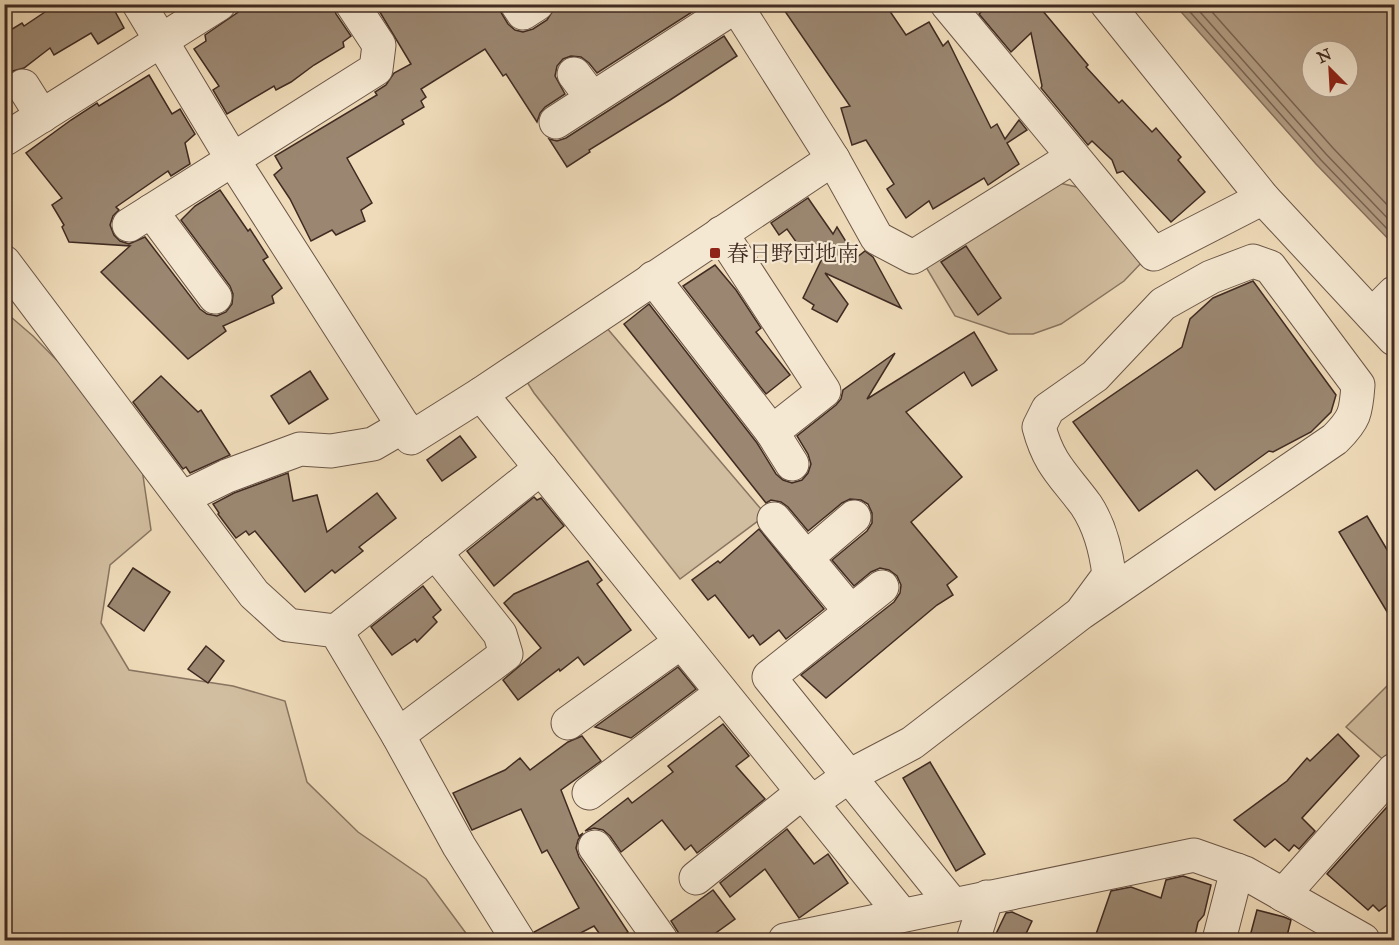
<svg xmlns="http://www.w3.org/2000/svg" width="1399" height="945" font-family="'IM FELL Great Primer','Noto Serif JP',serif">
  <rect width="100%" height="100%" fill="#efdbb9"/>
  <filter id="stains"><feTurbulence type="fractalNoise" baseFrequency=".00333" numOctaves="4"/><feColorMatrix values="0 0 0 0 .2 0 0 0 0 .09 0 0 0 0 .02 0 0 0 .5 -.17"/></filter>
  <radialGradient id="worn" r=".72"><stop offset=".6" stop-color="#630" stop-opacity="0"/><stop offset="1" stop-color="#630" stop-opacity=".3"/></radialGradient>
  <g fill="#d1bd9f" stroke="#887460" stroke-width="1.5">
    <polygon points="1055,182 1081,188 1145,259 1124,281 1061,324 1033,334 1009,334 955,316 923,262"/>
    <polygon points="4,311 33,336 92,396 142,469 151,530 110,565 101,623 129,670 233,686 285,701 307,782 358,832 426,879 471,940 5,940"/>
    <polygon points="606,327 766,515 680,579 534,393 527,382"/>
    <polygon points="1394,679 1394,754 1387,763 1346,727"/>
  </g>
  <path fill="#b49f86" stroke="#86715e" stroke-width="1.5" fill-rule="evenodd" d="M1175 5H1384L1394 16V245L1316 164ZM1312 51H1348V87H1312Z"/>
  <g fill="none" stroke-linecap="round" stroke-linejoin="round">
    <g stroke="#7a6554" stroke-width="1.5">
      <polyline points="1183,4 1321,160 1394,236"/>
      <polyline points="1193,4 1326,154 1394,225"/>
      <polyline points="1205,4 1333,148 1394,212"/>
    </g>
  </g>
  <g fill="#9b8771" stroke="#402b22" stroke-width="1.5">
    <polygon points="57,4 111,4 124,28 98,44 91,33 54,55 50,48 24,68 13,71 4,81 4,34 22,23 24,26"/>
    <polygon points="250,4 333,4 336,14 351,36 343,42 344,47 314,65 291,82 276,90 274,86 227,114 213,90 219,86 194,49 206,41 205,35"/>
    <polygon points="375,4 496,4 508,24 515,30 523,32 533,29 547,20 557,4 703,5 597,73 589,63 581,57 571,56 563,59 557,66 555,76 565,94 545,107 540,113 537,122 506,74 503,76 485,49 421,89 426,97 421,101 424,107 402,120 404,124 347,158 372,203 361,210 365,221 336,235 332,230 311,241 290,199 274,175 282,168 275,156 377,95 375,92 386,85 394,73 411,64"/>
    <polygon points="780,4 885,4 906,35 929,22 943,46 948,41 991,128 997,124 1005,139 1019,120 1027,130 1007,143 1019,164 988,185 984,178 933,209 929,201 906,218 887,189 894,184 866,140 852,145 841,108 850,106"/>
    <polygon points="990,4 1037,4 1088,65 1086,67 1119,103 1122,100 1152,132 1156,128 1181,157 1178,160 1205,192 1171,222 1123,171 1117,173 1112,160 1092,141 1088,145 1041,88 1042,86 1031,33 1011,52 979,14"/>
    <polygon points="724,36 737,56 670,100 589,150 590,152 567,167 549,139 557,141 566,138"/>
    <polygon points="149,75 172,114 180,109 195,134 185,143 190,164 171,176 168,171 116,207 119,210 113,216 110,225 114,235 120,241 129,244 145,237 200,309 207,314 217,316 226,312 232,304 233,294 230,286 181,220 195,206 220,190 248,231 250,229 268,257 263,260 282,288 272,296 274,303 223,326 226,331 188,359 101,272 130,246 69,242 62,227 64,225 52,205 62,198 26,153 71,120 97,103 99,106"/>
    <polygon points="808,198 833,234 837,227 856,258 865,251 873,257 901,308 825,273 848,304 837,322 812,309 814,305 803,298 830,242 799,246 787,229 779,235 771,223"/>
    <polygon points="966,246 1001,298 978,315 941,262"/>
    <polygon points="715,265 736,290 761,328 756,332 790,375 766,394 683,286"/>
    <polygon points="1253,281 1336,395 1331,412 1311,432 1273,452 1269,451 1215,490 1197,470 1139,511 1073,422 1182,347 1190,319 1213,298"/>
    <polygon points="649,304 757,443 776,474 783,480 792,483 802,480 808,473 811,464 808,454 797,436 836,405 841,399 843,390 895,353 867,399 974,332 997,370 972,386 964,372 906,412 962,477 911,522 957,577 947,585 953,595 937,605 826,698 801,675 894,602 900,593 901,585 897,576 889,570 880,568 871,572 854,586 832,560 867,531 872,523 872,513 868,504 861,500 850,499 842,503 808,531 788,507 781,502 771,500 766,503 624,324"/>
    <polygon points="310,371 328,399 289,424 271,396"/>
    <polygon points="161,376 198,412 201,410 230,455 190,473 186,467 183,469 133,402"/>
    <polygon points="460,436 476,457 442,481 427,460"/>
    <polygon points="288,473 293,501 317,495 327,532 377,493 396,518 359,547 363,551 335,573 332,570 305,592 255,531 249,535 246,531 236,538 218,514 219,513 213,504 234,493"/>
    <polygon points="534,497 537,500 541,498 564,526 494,586 467,551"/>
    <polygon points="1367,516 1395,563 1395,625 1339,532"/>
    <polygon points="759,529 824,609 786,639 779,630 760,645 753,635 749,638 715,595 708,600 692,580 718,561 720,563"/>
    <polygon points="588,561 602,580 597,584 631,630 584,665 578,657 560,671 559,669 518,700 503,680 541,648 504,603 514,594"/>
    <polygon points="133,568 170,592 144,631 108,606"/>
    <polygon points="423,586 441,610 433,617 437,622 417,642 415,639 392,655 371,627"/>
    <polygon points="206,646 224,661 208,683 188,669"/>
    <polygon points="678,667 696,689 631,738 595,727"/>
    <polygon points="723,724 749,756 736,766 765,799 697,853 691,845 685,850 662,820 621,852 610,836 603,830 594,828 585,831 628,798 632,803 673,772 668,766"/>
    <polygon points="1338,734 1359,756 1302,818 1315,831 1299,849 1294,845 1289,851 1275,839 1265,847 1234,820 1287,781 1307,758 1310,761"/>
    <polygon points="582,736 601,761 561,790 579,836 583,833 578,840 576,848 579,857 628,932 616,940 604,940 594,926 567,940 537,940 534,932 579,908 547,850 542,853 521,809 472,830 453,793 505,770 520,758 530,770 568,742"/>
    <polygon points="930,762 985,854 956,871 903,778"/>
    <polygon points="1395,798 1395,899 1379,911 1373,905 1368,910 1327,874"/>
    <polygon points="787,829 814,864 828,854 848,883 799,918 765,869 730,897 720,883"/>
    <polygon points="1183,876 1211,885 1204,915 1198,922 1194,940 1094,940 1111,891 1131,887 1161,898 1166,880"/>
    <polygon points="713,890 735,919 706,940 683,940 671,921"/>
    <polygon points="1257,910 1284,917 1291,920 1286,940 1249,940"/>
    <polygon points="1012,912 1032,921 1023,940 993,940 1006,913"/>
  </g>
  <g fill="none" stroke-linecap="round" stroke-linejoin="round">
    <defs>
      <g id="minor">
        <polyline points="139,4 233,160 411,438 481,394 833,159"/>
        <polyline points="517,4 523,13 537,4"/>
        <polyline points="735,4 833,159 877,238 913,257 1073,157"/>
        <polyline points="947,4 1154,254 1263,198"/>
        <polyline points="1107,4 1263,198 1394,339"/>
        <polyline points="574,74 592,98"/>
        <polyline points="23,86 42,116"/>
        <polyline points="556,122 736,6"/>
        <polyline points="5,139 219,4"/>
        <polyline points="151,211 215,297"/>
        <polyline points="129,225 376,69 379,45 352,4"/>
        <polyline points="4,262 254,594 288,625 336,631 398,735 459,846 518,940"/>
        <polyline points="653,278 772,432 824,391 721,233"/>
        <polyline points="1372,315 1394,293"/>
        <polyline points="481,394 902,915"/>
        <polyline points="772,432 792,464"/>
        <polyline points="182,498 227,476 300,449 331,451 373,444 404,426"/>
        <polyline points="774,519 851,612"/>
        <polyline points="806,558 854,517"/>
        <polyline points="882,587 769,677 952,904"/>
        <polyline points="336,631 541,468"/>
        <polyline points="568,723 681,642"/>
        <polyline points="398,735 506,654 500,634 435,552"/>
        <polyline points="589,793 722,693"/>
        <path d="M811 803 849 776 912 743 1081 613 1109 575C1106 550 1100 526 1086 505 1064 475 1049 465 1039 427L1048 409 1095 376 1163 304 1211 277 1253 261 1270 267 1358 385C1356 413 1355 419 1335 439L1081 613"/>
        <polyline points="595,847 661,940"/>
        <polyline points="696,878 803,792"/>
        <polyline points="1283,895 1394,770"/>
        <polyline points="785,940 1194,855 1245,873 1363,940"/>
        <polyline points="973,940 987,897"/>
        <polyline points="1219,940 1237,870"/>
      </g>
    </defs>
    <use href="#minor" stroke="#6c5748" stroke-width="35"/>
    <use href="#minor" stroke="#f5e8d2" stroke-width="33"/>
  </g>
  <rect fill="#8f2418" stroke="#f5e8d2" stroke-width="2" x="709" y="247" width="12" height="12" rx="3"/>
  <g text-anchor="middle" stroke-width="4.5" stroke-linejoin="round" paint-order="stroke">
    <g font-size="22" fill="#402b22" stroke="#f5e8d2" text-anchor="start">
      <text x="727" y="261">春日野団地南</text>
    </g>
  </g>
  <rect width="1399" height="945" fill="none" stroke="#efdbb9" stroke-width="24"/>
  <rect x="6" y="6" width="1387" height="933" fill="none" stroke="#402b22" stroke-width="3"/>
  <rect x="12" y="12" width="1375" height="921" fill="none" stroke="#402b22" stroke-width="1.5"/>
  <g transform="translate(1330 69) rotate(336)"><circle r="28" fill="#f5e8d2" stroke="#ad9c8c" stroke-width="1.5"/>
  <path d="M0-4.5L10 22L0 15L-10 22Z" fill="#8f2418"/>
  <text y="-9" font-size="16" font-weight="bold" text-anchor="middle" fill="#402b22">N</text>
  </g>
  <rect width="100%" height="100%" filter="url(#stains)"/>
  <rect width="100%" height="100%" fill="url(#worn)"/>
</svg>
